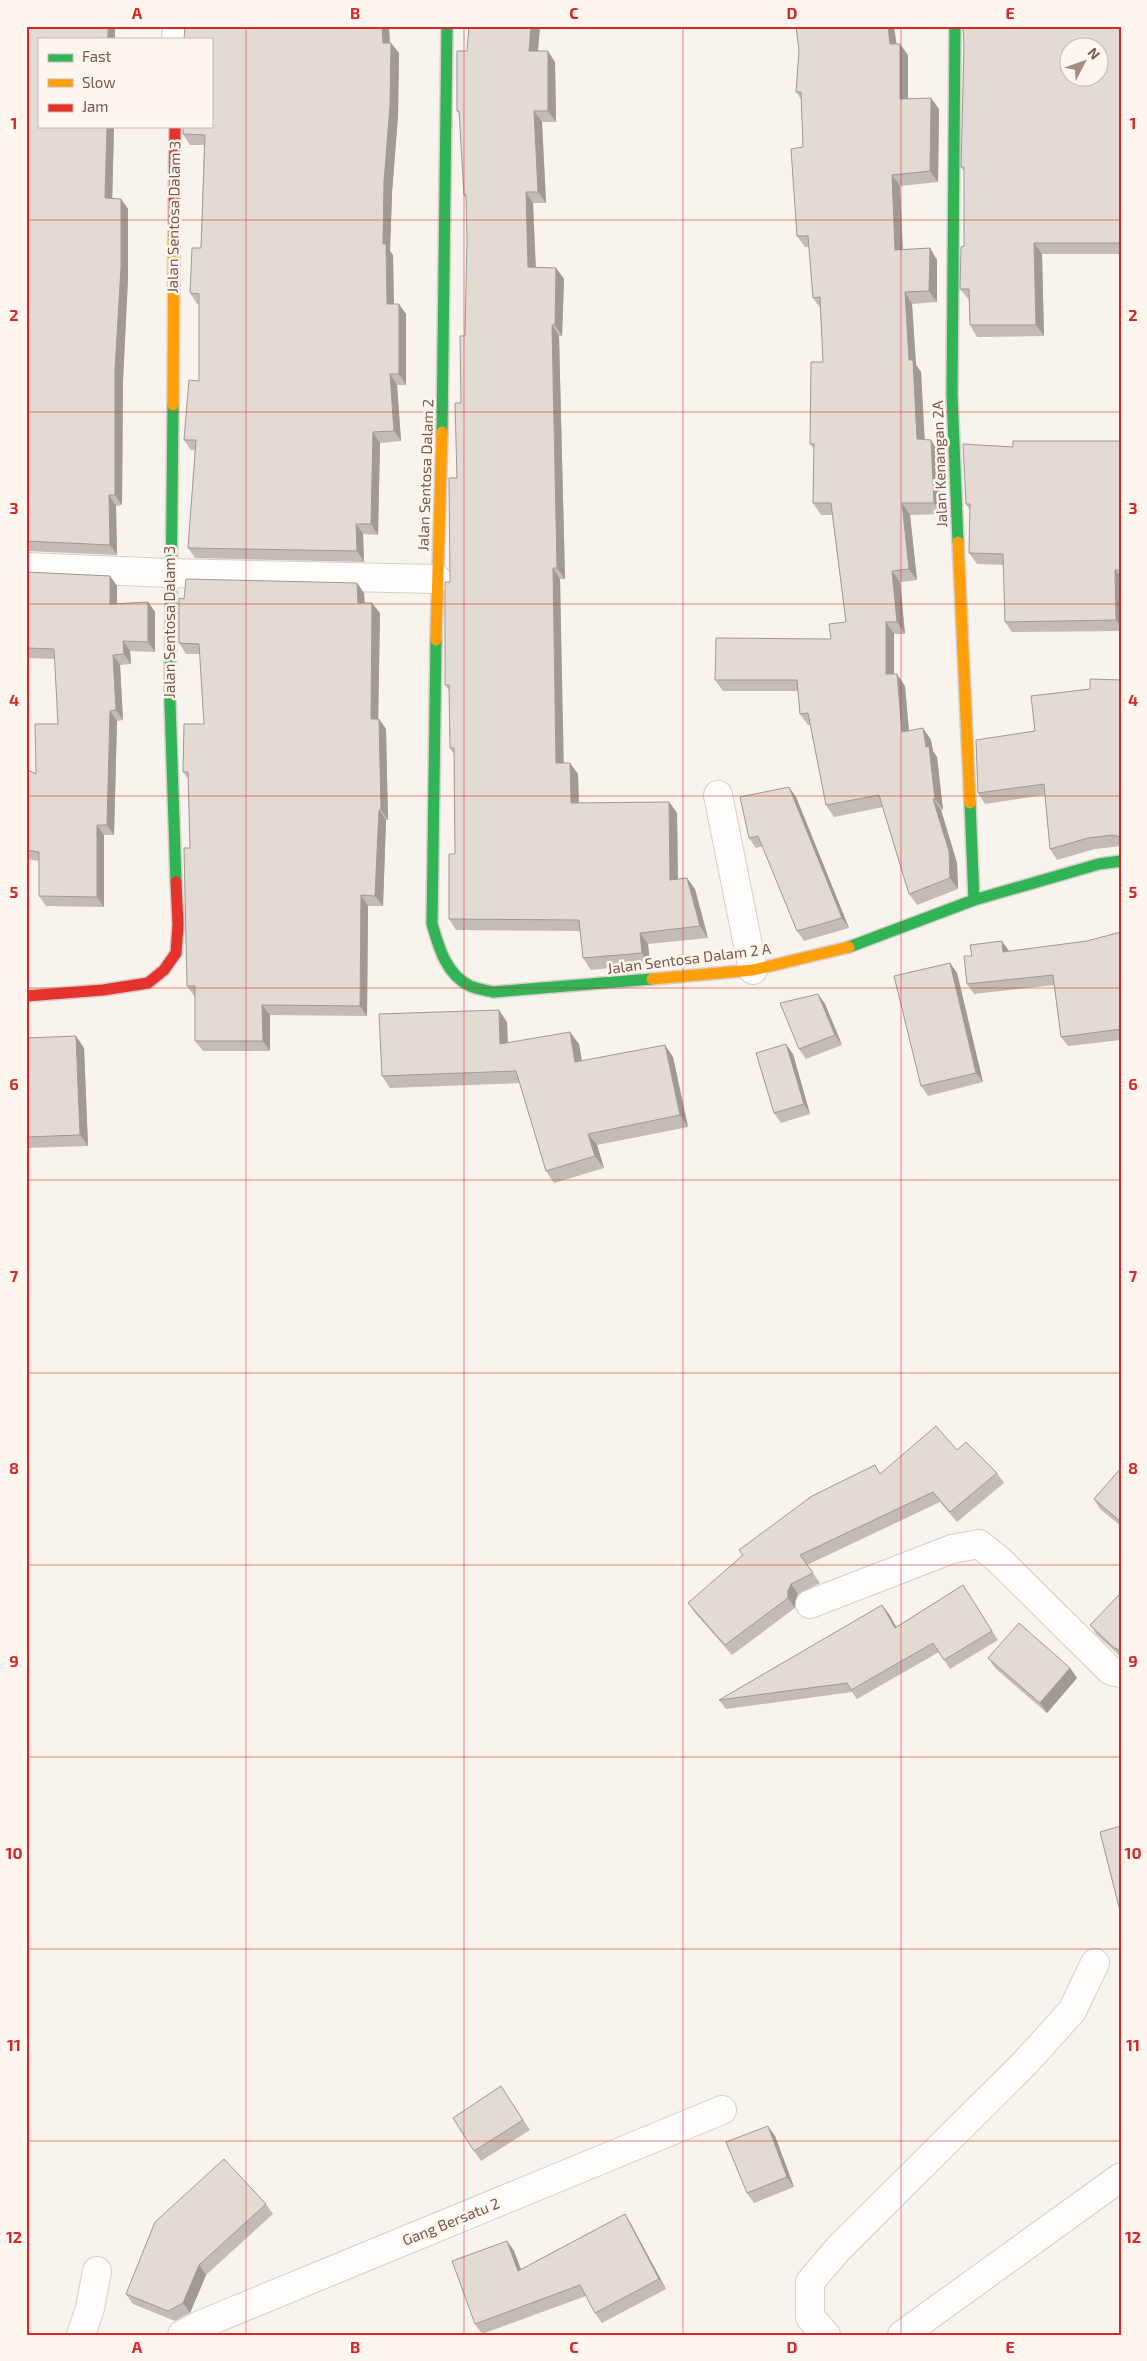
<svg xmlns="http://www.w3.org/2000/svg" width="1147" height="2361" font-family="'Exo 2',sans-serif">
  <rect width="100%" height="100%" fill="#f8f3ed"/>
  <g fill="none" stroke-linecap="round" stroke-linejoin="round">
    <defs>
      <g id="street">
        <polyline points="176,39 177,26"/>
        <polyline points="26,567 170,573 437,579"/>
        <polyline points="718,795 753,970"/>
        <polyline points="810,1604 952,1549 979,1544 999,1560 1111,1671 1121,1673"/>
        <polyline points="81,2335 90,2308 97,2271"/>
        <polyline points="182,2335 200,2325 722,2110"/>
        <polyline points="826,2335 810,2317 810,2282 838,2249 1025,2063 1072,2011 1095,1963"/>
        <polyline points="902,2335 1121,2177"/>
      </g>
      <g id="fast">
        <polyline points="955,26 952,395 958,542"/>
        <polyline points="173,405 170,703 176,882"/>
        <polyline points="442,432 447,26"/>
        <path d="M436 640 432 924C439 948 446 974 470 986 477 989 486 990 493 992L652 979"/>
        <polyline points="970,803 974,900"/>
        <polyline points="849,947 974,900 1099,864 1121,861"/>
      </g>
      <g id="slow">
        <polyline points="173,405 174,235"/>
        <polyline points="958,542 970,803"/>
        <polyline points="436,640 442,432"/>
        <polyline points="652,979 753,970 849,947"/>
      </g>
      <g id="jam">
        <polyline points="174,235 175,126"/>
        <polyline points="26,996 103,990 148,983 164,970 176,953 178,925 176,882"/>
      </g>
    </defs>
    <use href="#street" stroke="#d6ceca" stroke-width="30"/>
    <use href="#fast" stroke="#d7cec9" stroke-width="14"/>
    <use href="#slow" stroke="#d7cec9" stroke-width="14"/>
    <use href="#jam" stroke="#d7cec9" stroke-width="14"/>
    <use href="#street" stroke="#fefdfc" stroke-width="28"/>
    <use href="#fast" stroke="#30b455" stroke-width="11"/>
    <use href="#slow" stroke="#ff9f0a" stroke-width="11"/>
    <use href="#jam" stroke="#e5322d" stroke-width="11"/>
  </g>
  <g fill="#c4bbb6">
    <polygon points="26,26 39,126 114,126 112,199 121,199 128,209 128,278 123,380 122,505 116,506 117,555 26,551"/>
    <polygon points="389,26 390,43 399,53 398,115 392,193 390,251 393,255 394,304 406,314 406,385 397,385 401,441 380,443 378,535 363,534 364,562 195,558 188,548 195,450 191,450 184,440 199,381 199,304 197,304 190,293 201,248 204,145 190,145 183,134"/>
    <polygon points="469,26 540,26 538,51 555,62 556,122 542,122 546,203 533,203 536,267 556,268 564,279 562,336 559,336 565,579 560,579 563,763 578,774 579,803 669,802 677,813 678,879 695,889 708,938 648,944 650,964 591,970 583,958 580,931 456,930 449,919 455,854 454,754 450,748 449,690 445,685 450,582 465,336 467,240 466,198 464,195 459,114 457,111 467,51"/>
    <polygon points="1121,26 1121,254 1042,254 1044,336 977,337 970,325 969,300 960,289 964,246 964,171 961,167 964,46"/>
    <polygon points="896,44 908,55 908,99 939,109 938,182 900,186 903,250 930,248 937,260 937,302 912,304 916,365 921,372 925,440 939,452 942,514 910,515 917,580 900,582 905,634 894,634 894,674 905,686 909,731 923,728 931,740 933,752 937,757 943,810 941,810 957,863 958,889 917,905 909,894 883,807 834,817 826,805 810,725 808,725 800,714 798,691 723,691 715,680 831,639 846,622 832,515 821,515 813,503 814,449 810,444 823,362 820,308 813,298 809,247 805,247 797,236 803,147 801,99 796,92 799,51"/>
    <polygon points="1121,434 1121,631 1012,632 1005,622 1004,565 977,564 969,553 970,510 966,504 1013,447 1120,441"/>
    <polygon points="26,572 110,576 117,586 117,604 148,602 155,612 155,652 130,651 131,664 120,665 123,720 117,721 114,835 104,835 104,907 46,906 39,896 39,861 26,859 26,769 36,774 58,724 55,659 26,658"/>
    <polygon points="357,583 364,593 365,603 380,613 378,719 379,719 386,729 388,820 386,820 383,906 368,906 367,1016 270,1015 270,1051 203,1051 195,1041 195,997 187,986 190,848 188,779 183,772 204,724 200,654 186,654 179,643 184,599"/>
    <polygon points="1121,680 1121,846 1095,849 1057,860 1050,849 1045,795 985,804 978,793 1035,731 1090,689"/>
    <polygon points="796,797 849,928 804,941 797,931 763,846 756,848 749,838"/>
    <polygon points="1121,932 1121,1040 1068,1046 1061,1037 1054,985 974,994 967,984 972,956 1087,941"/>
    <polygon points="950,963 957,973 983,1082 928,1096 921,1086"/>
    <polygon points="818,994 825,1004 842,1045 806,1059 799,1049"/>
    <polygon points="507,1022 508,1043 579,1044 582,1061 673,1057 688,1127 597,1145 604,1168 554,1183 546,1171 520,1083 390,1088 382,1076"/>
    <polygon points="26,1038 84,1048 88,1146 26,1148"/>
    <polygon points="793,1054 810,1114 781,1123 774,1113"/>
    <polygon points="957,1450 997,1473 1004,1483 957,1522 940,1502 807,1565 820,1583 798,1594 795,1601 795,1608 732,1655 695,1613 688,1603 881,1473"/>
    <polygon points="1121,1468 1121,1526 1100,1509 1094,1499"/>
    <polygon points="963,1585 998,1640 950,1669 939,1652 857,1699 852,1692 726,1709 719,1700 889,1614 896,1627"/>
    <polygon points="1121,1597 1121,1657 1097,1635 1090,1625"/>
    <polygon points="988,1658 1070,1668 1077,1678 1047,1713 995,1668"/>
    <polygon points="501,2086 530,2130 481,2161 474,2151"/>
    <polygon points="775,2136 794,2187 754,2203 747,2193"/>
    <polygon points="266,2204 273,2214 206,2275 190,2313 175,2321 133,2304 126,2294"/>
    <polygon points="625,2214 631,2224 666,2289 602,2323 595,2313 586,2296 482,2334 475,2324 507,2241 514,2251 521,2269"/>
  </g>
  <g fill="#a09994">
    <rect x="108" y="26" width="7" height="13"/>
    <polygon points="382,26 389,26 390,53 383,43"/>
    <polygon points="531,26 540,26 537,62 529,51"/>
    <polygon points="888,26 894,26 898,55 890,44"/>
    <polygon points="391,43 399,53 398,115 392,193 390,251 393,255 394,314 387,304 383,244 384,182"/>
    <polygon points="900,44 908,55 908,110 900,99"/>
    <polygon points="548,51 555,62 556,122 548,111"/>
    <polygon points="931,98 939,109 938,182 930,171"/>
    <polygon points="534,111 542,122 546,203 538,192"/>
    <polygon points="107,126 114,126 112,209 105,198"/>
    <polygon points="892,175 900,186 903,262 895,250"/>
    <polygon points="526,192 533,203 536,278 528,267"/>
    <polygon points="121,199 128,209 128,278 123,380 122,505 115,495 115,370"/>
    <polygon points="1034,243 1042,254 1044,336 1036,325"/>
    <polygon points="930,248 937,260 937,302 929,291"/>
    <polygon points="556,268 564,279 562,336 555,325"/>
    <polygon points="905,292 912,304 916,365 921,372 925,451 917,439 909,360"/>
    <polygon points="399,304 406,314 406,385 399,374"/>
    <polygon points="552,325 559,336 565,579 557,568"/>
    <polygon points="390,374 397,385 401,441 394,431"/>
    <polygon points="373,432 380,443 378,535 371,524"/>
    <polygon points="931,440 939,452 942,514 934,503"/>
    <polygon points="109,495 116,506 117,555 110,545"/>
    <polygon points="902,503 910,515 917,580 909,569"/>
    <polygon points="356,524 363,534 364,562 357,551"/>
    <polygon points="553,568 560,579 564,774 556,763"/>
    <polygon points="1115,570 1121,577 1121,627 1116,620"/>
    <polygon points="892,571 900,582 905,634 897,622"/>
    <polygon points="110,576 117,586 117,614 110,604"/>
    <polygon points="357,583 364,593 365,613 358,603"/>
    <polygon points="148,602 155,612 155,652 148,642"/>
    <polygon points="372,603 380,613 378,729 371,719"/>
    <polygon points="886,622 894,634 894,686 886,674"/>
    <polygon points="123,641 130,651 131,664 124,654"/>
    <polygon points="113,655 120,665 123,720 116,710"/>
    <polygon points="897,674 905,686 910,743 902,732"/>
    <polygon points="110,711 117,721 114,835 107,825"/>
    <polygon points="379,719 386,729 388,820 381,810"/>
    <polygon points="923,728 931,740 933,751 937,757 943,810 935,799"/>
    <polygon points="570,763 578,774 579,814 571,803"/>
    <polygon points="789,787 796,797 849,928 842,918"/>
    <polygon points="933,799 941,810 957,863 958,889 950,878"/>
    <polygon points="669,802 677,813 678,891 670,880"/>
    <polygon points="379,810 386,820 383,906 375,896"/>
    <polygon points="97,825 104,835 104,907 97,897"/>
    <polygon points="687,878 695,889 708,938 700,926"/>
    <polygon points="361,895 368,906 367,1016 360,1006"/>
    <polygon points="640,933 648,944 650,964 642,953"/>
    <polygon points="1002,941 1009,951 1003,952"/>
    <polygon points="950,963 957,973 983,1082 976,1073"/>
    <polygon points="818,994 825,1004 842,1045 835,1035"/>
    <polygon points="262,1005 270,1015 270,1051 263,1041"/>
    <polygon points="499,1010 507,1022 508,1056 500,1044"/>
    <polygon points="570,1032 579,1044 584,1074 575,1062"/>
    <polygon points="76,1036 84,1048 88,1146 80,1135"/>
    <polygon points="786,1044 793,1054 810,1114 804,1104"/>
    <polygon points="665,1045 673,1057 688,1127 680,1115"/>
    <polygon points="588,1134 597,1145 604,1168 595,1156"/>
    <polygon points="791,1584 798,1594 795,1601 795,1608 788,1598 788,1591"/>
    <polygon points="882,1605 889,1614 902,1637 895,1628"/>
    <polygon points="1070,1668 1077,1678 1047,1713 1040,1703"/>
    <polygon points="768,2126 775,2136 794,2187 787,2177"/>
    <polygon points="625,2214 631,2224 666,2289 659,2279"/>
    <polygon points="507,2241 514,2251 525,2281 518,2271"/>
    <polygon points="199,2265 206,2275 190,2313 183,2303"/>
  </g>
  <g fill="#e4dad4" stroke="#a09994" fill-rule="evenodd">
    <polygon points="26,26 108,26 108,39 39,39 39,126 107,126 105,198 121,199 121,267 115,370 115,495 109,495 110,545 26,541"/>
    <polygon points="185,26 382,26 383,43 391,43 390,105 384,182 383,244 386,244 387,304 399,304 399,374 390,374 394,431 373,432 371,524 356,524 357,551 188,548 196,440 184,440 189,380 199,381 199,294 190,293 192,248 201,248 205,135 183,134 183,126 211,126 211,39 184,39"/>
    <polygon points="469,26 531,26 529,51 548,51 548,111 534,111 538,192 526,192 528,267 556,268 555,325 552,325 557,568 553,568 556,763 570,763 571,803 669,802 670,880 687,878 700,926 640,933 642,953 583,958 579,920 449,919 449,854 455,854 454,748 450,748 449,685 445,685 445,582 450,582 449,478 457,478 455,403 461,403 460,336 465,336 467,240 466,195 464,195 459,111 457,111 457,51 467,51"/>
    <polygon points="796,26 888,26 890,44 900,44 900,99 931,98 930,171 892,175 895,250 930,248 929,291 905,292 909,360 913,360 917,439 931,440 934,503 902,503 909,569 892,571 897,622 886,622 886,674 897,674 902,732 923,728 926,747 929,746 935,799 933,799 949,851 950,878 909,894 879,795 826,805 808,713 800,714 797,680 715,680 716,638 831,639 829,624 846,622 831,503 813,503 814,444 810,444 811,362 823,362 820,297 813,298 808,236 797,236 791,149 803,147 801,92 796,92 799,51"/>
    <path d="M963 26H1121V243H1034L1036 325H970L969 289H960L961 247 964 246V167H961L964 46ZM1070 48H1100V78H1070Z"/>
    <polygon points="1120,434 1121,434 1121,570 1115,570 1116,620 1005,622 1003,554 969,553 970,504 966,504 963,444 1013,447 1013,441 1120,441"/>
    <polygon points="26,572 110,576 110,604 148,602 148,642 123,641 124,654 113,655 116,710 110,711 107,825 97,825 97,897 39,896 39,852 26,850 26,769 36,774 35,724 58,724 54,649 26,648"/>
    <polygon points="186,579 357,583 358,603 372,603 371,719 379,719 381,810 379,810 375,896 361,895 360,1006 262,1005 263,1041 195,1041 195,986 187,986 184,848 190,848 188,772 183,772 184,724 204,724 199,644 179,643 179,598 184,599"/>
    <polygon points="1090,679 1121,680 1121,837 1112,835 1088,838 1050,849 1044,784 978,793 976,740 1035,731 1031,696 1090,689"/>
    <polygon points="789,787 842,918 797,931 758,836 749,838 740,797"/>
    <polygon points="1121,932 1121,1029 1061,1037 1053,975 967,984 964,956 972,956 970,945 1002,941 1003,952 1087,941"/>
    <polygon points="950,963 976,1073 921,1086 894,976"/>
    <polygon points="818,994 835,1035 799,1049 780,1003"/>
    <polygon points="499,1010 500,1044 570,1032 575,1062 665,1045 680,1115 588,1134 595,1156 546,1171 516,1071 382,1076 379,1014"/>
    <polygon points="76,1036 80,1135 26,1137 26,1038"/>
    <polygon points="786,1044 804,1104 774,1113 756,1053"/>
    <polygon points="936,1426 957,1450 966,1442 997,1473 950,1512 933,1492 800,1555 813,1573 791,1584 788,1591 788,1598 725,1645 688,1603 743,1555 739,1550 812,1496 875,1465 880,1474"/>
    <polygon points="1121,1468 1121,1522 1094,1499"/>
    <polygon points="963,1585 992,1631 944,1660 933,1643 851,1690 847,1683 719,1700 882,1605 895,1628"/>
    <polygon points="1119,1595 1121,1597 1121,1651 1113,1647 1090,1625"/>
    <polygon points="1019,1623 1070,1668 1040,1703 988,1658"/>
    <polygon points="1121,1826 1121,1915 1100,1832"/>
    <polygon points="501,2086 523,2120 474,2151 453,2118"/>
    <polygon points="768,2126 787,2177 747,2193 726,2142"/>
    <polygon points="224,2159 266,2204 199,2265 183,2303 168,2311 126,2294 155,2222"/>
    <polygon points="625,2214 659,2279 595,2313 580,2285 475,2324 452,2261 507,2241 518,2271"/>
  </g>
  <path fill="none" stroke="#d62828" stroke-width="1" stroke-opacity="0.55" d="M246 26V2335M464 26V2335M683 26V2335M901 26V2335M26 220H1121M26 412H1121M26 604H1121M26 796H1121M26 988H1121M26 1180H1121M26 1373H1121M26 1565H1121M26 1757H1121M26 1949H1121M26 2141H1121"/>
  <g text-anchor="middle" stroke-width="5" stroke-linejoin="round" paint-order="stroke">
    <g font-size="15" fill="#77564b" stroke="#fff7ef">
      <text transform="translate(174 217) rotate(-89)" y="5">Jalan Sentosa Dalam 3</text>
      <text transform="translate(940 464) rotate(-92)" y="5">Jalan Kenangan 2A</text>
      <text transform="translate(426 475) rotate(-88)" y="5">Jalan Sentosa Dalam 2</text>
      <text transform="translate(170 622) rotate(-90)" y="5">Jalan Sentosa Dalam 3</text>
      <text transform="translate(689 959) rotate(-7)" y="5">Jalan Sentosa Dalam 2 A</text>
      <text transform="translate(451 2222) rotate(-22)" y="5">Gang Bersatu 2</text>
    </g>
  </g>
  <rect width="1147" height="2361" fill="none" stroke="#fff7ef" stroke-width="55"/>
  <rect x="38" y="38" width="175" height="90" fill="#fff7ef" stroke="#c9b7ad"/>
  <rect x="48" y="54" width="25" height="8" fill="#30b455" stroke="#c9b7ad"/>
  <text x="82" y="62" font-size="15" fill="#77564b">Fast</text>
  <rect x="48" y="79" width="25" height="8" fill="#ff9f0a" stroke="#c9b7ad"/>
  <text x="82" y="88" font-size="15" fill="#77564b">Slow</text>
  <rect x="48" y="104" width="25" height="8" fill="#e5322d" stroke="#c9b7ad"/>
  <text x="82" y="112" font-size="15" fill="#77564b">Jam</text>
  <g transform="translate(1084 62) rotate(49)"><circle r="24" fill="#fff7ef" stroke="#c9b7ad"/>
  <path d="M0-4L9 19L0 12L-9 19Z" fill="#a48d84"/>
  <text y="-8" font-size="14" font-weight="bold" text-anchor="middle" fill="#77564b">N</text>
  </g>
  <rect x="28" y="28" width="1092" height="2306" fill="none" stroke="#d62828" stroke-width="2"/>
  <g font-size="16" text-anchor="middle" font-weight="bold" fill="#d62828">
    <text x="137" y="19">A</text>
    <text x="355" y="19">B</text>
    <text x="574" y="19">C</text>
    <text x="792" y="19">D</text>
    <text x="1010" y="19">E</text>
    <text x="14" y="129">1</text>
    <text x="1133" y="129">1</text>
    <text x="14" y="321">2</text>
    <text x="1133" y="321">2</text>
    <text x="14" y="514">3</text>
    <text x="1133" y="514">3</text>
    <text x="14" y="706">4</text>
    <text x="1133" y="706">4</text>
    <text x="14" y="898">5</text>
    <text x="1133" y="898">5</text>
    <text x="14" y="1090">6</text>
    <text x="1133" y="1090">6</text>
    <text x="14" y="1282">7</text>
    <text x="1133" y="1282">7</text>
    <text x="14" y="1474">8</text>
    <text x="1133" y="1474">8</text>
    <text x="14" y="1667">9</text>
    <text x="1133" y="1667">9</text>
    <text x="14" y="1859">10</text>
    <text x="1133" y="1859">10</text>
    <text x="14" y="2051">11</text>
    <text x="1133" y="2051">11</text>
    <text x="14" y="2243">12</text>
    <text x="1133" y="2243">12</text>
    <text x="137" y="2353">A</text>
    <text x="355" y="2353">B</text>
    <text x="574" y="2353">C</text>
    <text x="792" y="2353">D</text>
    <text x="1010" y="2353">E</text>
  </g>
</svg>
